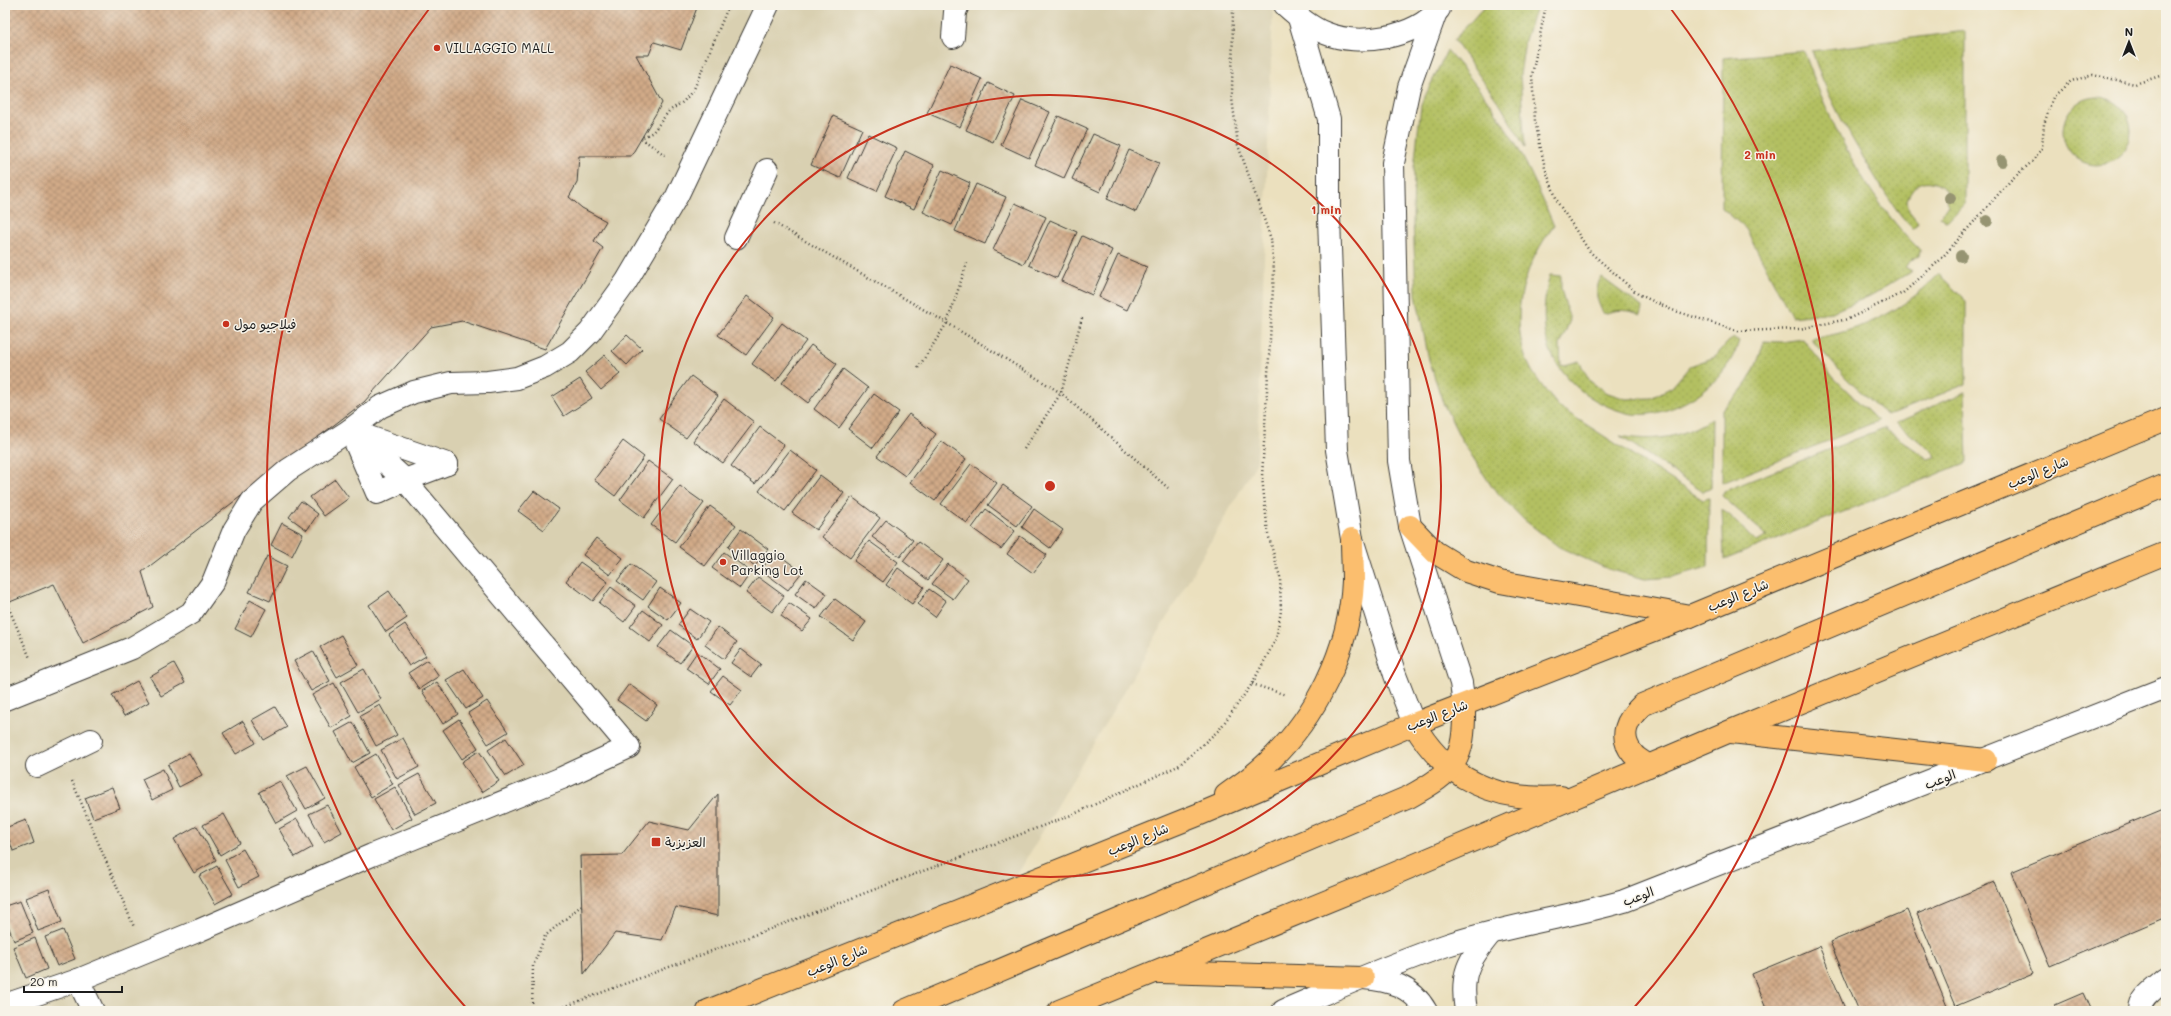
<svg xmlns="http://www.w3.org/2000/svg" width="2171" height="1016" font-family="Mali,'Playpen Sans Arabic',sans-serif">
  <defs>
    <pattern id="grass-dots" width="8" height="8" patternUnits="userSpaceOnUse"><rect width="8" height="8" fill="#b3c062"/><path d="M2 2h.1M6 6h.1" fill="none" stroke="#99a454" stroke-width="1.8" stroke-linecap="round"/></pattern>
    <pattern id="building-cross-hatch" width="8" height="8" patternUnits="userSpaceOnUse"><rect width="8" height="8" fill="#d1aa88"/><path d="M0 0l8 8M0 8l8-8" fill="none" stroke="#a98a6e"/></pattern>
  </defs>
  <rect width="100%" height="100%" fill="#f7f3e8"/>
  <filter id="ink" filterUnits="userSpaceOnUse"><feTurbulence type="fractalNoise" baseFrequency=".025" numOctaves="2"/><feDisplacementMap in="SourceGraphic" scale="8" xChannelSelector="R" yChannelSelector="G"/><feConvolveMatrix kernelMatrix="1 2 1 2 8 2 1 2 1" color-interpolation-filters="sRGB"/></filter>
  <filter id="wash" filterUnits="userSpaceOnUse"><feTurbulence type="fractalNoise" baseFrequency=".012" numOctaves="4" result="noise"/><feDisplacementMap in="SourceGraphic" scale="16" xChannelSelector="R" yChannelSelector="G"/><feGaussianBlur stdDeviation="0.9" result="paint"/><feColorMatrix in="noise" values="0 0 0 0 0 0 0 0 0 0 0 0 0 0 0 0 0 1.4 0 .05"/><feComposite in="paint" operator="in"/></filter>
  <g filter="url(#wash)">
    <rect width="100%" height="100%" fill="#ebe0be"/>
    <polygon fill="#d9d0b1" points="5,5 1273,5 1257,462 1012,884 679,1011 5,1011"/>
    <g fill="url(#grass-dots)" stroke="#686e3f">
      <polygon points="1488,5 1537,5 1525,40 1520,75 1525,147 1501,106 1454,40 1482,9"/>
      <path d="M1965 31V203L1947 222 1940 217 1948 205 1946 190C1929 175 1915 181 1907 200L1909 211 1918 222 1913 229C1895 211 1882 188 1869 167 1846 129 1826 94 1812 51Z"/>
      <path d="M1447 50C1468 75 1489 100 1506 128 1526 159 1540 193 1554 226 1525 263 1510 310 1525 356 1532 375 1546 391 1559 407L1703 500 1709 498 1708 567 1672 577 1645 579 1608 569 1559 547 1523 519 1492 487 1461 439 1443 403 1429 360 1416 295 1413 220 1414 167 1421 105Z"/>
      <path d="M1804 51C1829 122 1865 197 1920 250L1919 256 1913 259 1905 267 1912 271 1870 296 1832 312 1792 317 1746 229 1722 208 1723 58Z"/>
      <circle cx="2097" cy="131" r="34"/>
      <path d="M1939 274 1966 301V384L1887 416 1849 381 1811 339C1862 331 1903 311 1939 274Z"/>
      <path d="M1550 275 1561 276V289L1570 320 1560 345 1561 366 1579 361 1590 381 1605 392 1626 399 1651 398 1672 387 1690 366 1715 357 1728 342 1734 338 1739 341C1733 361 1720 378 1704 390 1684 406 1653 419 1627 413 1591 404 1557 378 1547 341 1542 320 1544 295 1550 275Z"/>
      <path d="M1601 277 1642 307 1641 315C1628 309 1617 309 1604 314 1596 301 1594 291 1601 277Z"/>
      <path d="M1803 339 1833 377 1878 421 1722 483V409C1747 388 1755 373 1764 341L1781 342Z"/>
      <polygon points="1965,392 1967,462 1724,560 1722,509 1757,542 1767,536 1722,496 1724,491 1884,428 1928,459 1936,457 1934,453 1896,423"/>
      <path d="M1712 418 1711 488 1703 492 1620 436C1654 442 1682 438 1712 418Z"/>
    </g>
    <g id="blocks">
      <g fill="url(#building-cross-hatch)">
        <polygon points="5,5 698,5 681,50 654,42 649,55 636,55 662,103 631,156 579,156 577,183 569,197 582,208 606,221 594,241 603,248 545,349 462,321 431,327 364,402 142,572 153,607 83,643 54,584 5,604"/>
        <polygon points="950,64 982,79 960,127 927,113"/>
        <polygon points="988,83 1015,96 993,142 966,130"/>
        <polygon points="1022,100 1050,112 1029,158 1001,145"/>
        <polygon points="833,116 862,129 840,178 811,165"/>
        <polygon points="1058,116 1087,129 1064,178 1035,165"/>
        <polygon points="868,134 897,148 877,191 848,178"/>
        <polygon points="1093,134 1121,146 1100,192 1072,179"/>
        <polygon points="1129,150 1159,163 1136,212 1107,199"/>
        <polygon points="905,151 934,165 914,209 885,196"/>
        <polygon points="942,170 970,183 952,225 923,212"/>
        <polygon points="976,184 1006,197 985,244 955,231"/>
        <polygon points="1015,203 1046,217 1024,264 993,250"/>
        <polygon points="1050,220 1077,232 1057,278 1029,265"/>
        <polygon points="1082,236 1112,250 1092,295 1061,281"/>
        <polygon points="1118,255 1147,267 1127,310 1099,297"/>
        <polygon points="747,296 774,317 746,355 718,335"/>
        <polygon points="782,323 806,341 776,381 752,364"/>
        <polygon points="627,335 642,349 627,365 612,351"/>
        <polygon points="811,345 837,364 808,403 782,383"/>
        <polygon points="605,355 620,374 601,390 585,372"/>
        <polygon points="843,369 868,388 839,428 814,409"/>
        <polygon points="691,376 718,396 686,438 659,419"/>
        <polygon points="580,379 592,398 564,416 552,397"/>
        <polygon points="874,394 899,412 873,448 848,429"/>
        <polygon points="724,399 754,422 723,463 693,441"/>
        <polygon points="909,414 936,434 905,476 877,456"/>
        <polygon points="760,427 784,445 755,484 731,466"/>
        <polygon points="623,441 644,457 615,496 594,480"/>
        <polygon points="941,441 966,459 935,501 910,482"/>
        <polygon points="790,450 816,470 785,511 759,491"/>
        <polygon points="648,461 673,479 644,518 620,500"/>
        <polygon points="971,464 997,483 967,523 941,504"/>
        <polygon points="820,475 844,493 816,530 792,513"/>
        <polygon points="335,479 349,498 324,516 310,497"/>
        <polygon points="1003,485 1032,506 1017,526 988,505"/>
        <polygon points="680,486 704,503 675,542 651,525"/>
        <polygon points="534,491 559,509 544,530 518,511"/>
        <polygon points="852,497 880,518 850,558 822,537"/>
        <polygon points="301,501 318,514 307,530 289,517"/>
        <polygon points="710,506 736,525 705,566 679,547"/>
        <polygon points="986,509 1015,531 1001,549 972,528"/>
        <polygon points="1034,509 1063,530 1050,548 1022,527"/>
        <polygon points="886,520 913,540 900,557 872,537"/>
        <polygon points="282,523 303,534 292,556 271,545"/>
        <polygon points="741,529 768,549 755,566 728,547"/>
        <polygon points="1020,536 1047,555 1033,573 1007,554"/>
        <polygon points="596,538 623,558 610,575 583,555"/>
        <polygon points="869,541 898,562 883,582 854,561"/>
        <polygon points="918,542 943,560 928,580 903,561"/>
        <polygon points="724,552 751,572 740,588 712,568"/>
        <polygon points="775,552 802,572 788,590 761,570"/>
        <polygon points="267,556 287,566 270,601 249,592"/>
        <polygon points="580,562 608,582 593,601 566,581"/>
        <polygon points="631,564 656,582 643,600 617,581"/>
        <polygon points="948,564 968,579 953,599 932,584"/>
        <polygon points="898,568 924,587 912,604 886,585"/>
        <polygon points="758,577 784,596 772,612 746,593"/>
        <polygon points="806,579 827,594 816,609 795,594"/>
        <polygon points="611,587 636,606 624,622 599,603"/>
        <polygon points="660,588 681,603 668,620 648,606"/>
        <polygon points="929,589 946,601 935,617 918,604"/>
        <polygon points="389,591 407,618 386,632 369,605"/>
        <polygon points="835,599 866,622 853,640 821,617"/>
        <polygon points="250,600 266,609 251,637 235,629"/>
        <polygon points="789,603 812,619 802,631 781,616"/>
        <polygon points="690,609 709,622 697,639 678,625"/>
        <polygon points="643,610 663,625 650,642 630,627"/>
        <polygon points="405,624 426,656 409,666 389,635"/>
        <polygon points="718,627 737,642 724,659 705,645"/>
        <polygon points="671,630 693,646 680,663 658,647"/>
        <polygon points="341,635 358,665 337,677 320,647"/>
        <polygon points="741,649 761,664 751,677 731,663"/>
        <polygon points="313,651 330,681 311,691 294,661"/>
        <polygon points="697,652 720,669 709,684 686,668"/>
        <polygon points="428,660 439,676 419,689 408,673"/>
        <polygon points="174,663 185,683 161,696 150,677"/>
        <polygon points="364,669 381,699 358,712 341,682"/>
        <polygon points="464,669 483,698 466,709 446,680"/>
        <polygon points="723,676 742,690 730,705 711,691"/>
        <polygon points="137,681 149,702 124,716 112,695"/>
        <polygon points="437,682 458,714 443,724 422,691"/>
        <polygon points="334,683 352,716 331,728 312,695"/>
        <polygon points="629,684 657,705 646,721 617,700"/>
        <polygon points="487,701 508,732 488,744 468,713"/>
        <polygon points="380,705 397,735 376,746 360,716"/>
        <polygon points="275,707 287,727 264,740 252,720"/>
        <polygon points="459,719 478,748 462,759 443,730"/>
        <polygon points="243,721 256,743 236,754 223,733"/>
        <polygon points="353,722 370,753 352,763 335,732"/>
        <polygon points="403,738 419,767 397,779 381,750"/>
        <polygon points="506,738 524,765 506,776 488,750"/>
        <polygon points="479,751 499,781 482,792 462,762"/>
        <polygon points="189,753 202,775 179,787 168,765"/>
        <polygon points="376,754 393,784 371,797 354,767"/>
        <polygon points="307,766 325,798 306,809 287,776"/>
        <polygon points="163,769 172,790 152,800 142,779"/>
        <polygon points="419,774 436,803 415,814 399,785"/>
        <polygon points="280,781 297,811 276,823 259,792"/>
        <polygon points="112,787 120,808 93,818 85,798"/>
        <polygon points="395,787 412,818 391,830 374,799"/>
        <polygon points="718,794 718,916 676,907 662,940 615,933 584,974 580,856 622,855 649,821 689,830"/>
        <polygon points="327,805 342,832 324,842 309,814"/>
        <polygon points="2166,808 2166,917 2050,966 2011,872"/>
        <polygon points="224,814 240,843 220,855 203,825"/>
        <polygon points="297,819 313,847 295,857 279,829"/>
        <polygon points="26,820 34,843 13,851 5,828"/>
        <polygon points="197,826 216,860 194,873 174,839"/>
        <polygon points="243,849 259,877 239,887 225,860"/>
        <polygon points="217,866 233,894 215,904 199,876"/>
        <polygon points="1994,882 2033,974 1956,1006 1917,914"/>
        <polygon points="49,889 62,922 38,931 26,898"/>
        <polygon points="20,901 33,933 14,941 5,918 5,906"/>
        <polygon points="1907,910 1949,1011 1859,1011 1830,942"/>
        <polygon points="63,930 75,959 57,966 45,937"/>
        <polygon points="35,938 47,969 26,978 13,947"/>
        <polygon points="1819,946 1846,1011 1767,1011 1752,974"/>
        <polygon points="2083,993 2091,1011 2058,1011 2055,1005"/>
      </g>
    </g>
  </g>
  <g filter="url(#ink)">
    <use href="#blocks" fill-opacity="0" stroke="#3b3934" stroke-width="1"/>
    <g fill="none" stroke-linecap="round" stroke-linejoin="round">
      <defs>
        <g id="minor">
          <path d="M1285 5C1297 16 1310 27 1325 33 1358 47 1415 38 1439 9"/>
          <polyline points="1436,12 1409,87 1393,163 1399,461 1410,526 1461,683 1464,705"/>
          <polyline points="1299,18 1329,119 1329,218 1337,450 1346,503 1352,539 1395,675 1414,724"/>
          <polyline points="953,37 955,12 958,5"/>
          <polyline points="736,238 767,170"/>
          <polyline points="360,434 447,464"/>
          <polyline points="353,437 377,493 405,480 447,464"/>
          <polyline points="5,699 132,648 191,613 213,582 234,530 252,501 288,470 350,430 380,407 414,392 451,383 488,382 517,378 545,367 570,352 590,332 626,282 677,196 768,5"/>
          <polyline points="37,766 91,740"/>
          <path d="M1363 978C1390 980 1412 986 1426 1011"/>
          <polyline points="78,980 93,1011"/>
          <polyline points="5,1005 78,980 200,930 372,855 562,778 629,747 405,480 350,430"/>
          <path d="M1283 1011C1337 988 1391 964 1447 945 1504 926 1565 918 1624 901L2166 688"/>
          <path d="M1466 1011C1460 974 1468 961 1491 933"/>
          <path d="M2140 1011C2140 997 2156 988 2166 979"/>
        </g>
        <g id="major">
          <polyline points="1410,526 1435,552 1466,571 1500,582 1690,616"/>
          <path d="M1414 724C1446 781 1498 802 1561 797"/>
          <polyline points="1731,732 1986,760"/>
          <path d="M1648 766C1644 762 1637 759 1633 754 1618 736 1627 719 1642 705L2166 485"/>
          <path d="M1226 795C1239 786 1253 776 1264 766 1315 720 1350 650 1353 581 1353 567 1352 553 1352 539"/>
          <polyline points="1160,972 1363,978"/>
          <polyline points="708,1011 1200,814 1414,724 1690,616 2166,419"/>
          <path d="M904 1011 1409 797C1456 771 1465 760 1464 705"/>
          <polyline points="1059,1011 1389,876 1728,732 2166,553"/>
        </g>
      </defs>
      <use href="#minor" stroke="#3b3934" stroke-width="24"/>
      <use href="#major" stroke="#3b3934" stroke-width="24"/>
      <g stroke="#3b3934" stroke-width="2.5" stroke-dasharray="1 3" stroke-linecap="butt">
        <polyline points="1546,5 1532,75 1535,121 1545,168 1558,203 1590,252 1638,294 1672,310 1738,331 1799,329 1848,319 1903,293 1939,261 2011,180 2033,161 2042,148 2044,124 2053,97 2071,81 2093,75 2135,84 2166,74"/>
        <polyline points="665,155 641,138 653,132 669,111 683,102 694,89 729,5"/>
        <polyline points="774,223 947,323 1061,393 1168,488"/>
        <polyline points="918,368 947,323 967,263"/>
        <polyline points="1024,449 1061,393 1082,318"/>
        <polyline points="7,604 30,658"/>
        <polyline points="1252,684 1286,695"/>
        <polyline points="72,781 134,927"/>
        <polyline points="532,1011 533,966 545,936 582,905"/>
        <polyline points="553,1011 1074,814 1178,766 1219,730 1252,684 1276,639 1281,611 1280,577 1268,534 1262,477 1274,271 1271,239 1238,145 1232,98 1233,5"/>
      </g>
      <use href="#minor" stroke="#fff" stroke-width="22"/>
      <use href="#major" stroke="#fbbe6e" stroke-width="22"/>
    </g>
    <g fill="#969472">
      <circle cx="2002" cy="161" r="6"/>
      <circle cx="1950" cy="198" r="6"/>
      <circle cx="1987" cy="221" r="6"/>
      <circle cx="1961" cy="256" r="6"/>
    </g>
  </g>
  <g fill="none" stroke="#c8321e" stroke-width="2">
    <circle cx="1050" cy="486" r="391"/>
    <path d="M468 1010A783 783 0 0 1 429 9M1671 9A783 783 0 0 1 1632 1010"/>
  </g>
  <g fill="#c8321e" stroke="#f7f3e8" stroke-width="1.5">
    <circle cx="437" cy="48" r="4"/>
    <circle cx="226" cy="324" r="4"/>
    <circle cx="723" cy="562" r="4"/>
    <rect x="651" y="837" width="10" height="10" rx="2"/>
  </g>
  <g text-anchor="middle" stroke-width="3" stroke-linejoin="round" paint-order="stroke">
    <g font-size="13" fill="#1c1c1c" stroke="#f7f3e8" text-anchor="start">
      <text x="445" y="53">VILLAGGIO MALL</text>
      <text x="234" y="329">فيلاجيو مول</text>
      <text x="731" y="560">Villaggio<tspan x="731" dy="15">Parking Lot</tspan></text>
      <text x="665" y="847">العزيزية</text>
    </g>
    <g font-size="13" fill="#1c1c1c" stroke="#f7f3e8">
      <text transform="translate(2038 472) rotate(-22)" y="5">شارع الوعب</text>
      <text transform="translate(1738 595) rotate(-22)" y="5">شارع الوعب</text>
      <text transform="translate(1437 715) rotate(-21)" y="5">شارع الوعب</text>
      <text transform="translate(1940 779) rotate(-21)" y="5">الوعب</text>
      <text transform="translate(1138 839) rotate(-22)" y="5">شارع الوعب</text>
      <text transform="translate(1638 896) rotate(-20)" y="5">الوعب</text>
      <text transform="translate(837 960) rotate(-22)" y="5">شارع الوعب</text>
    </g>
  </g>
  <circle cx="1050" cy="486" r="6" fill="#c8321e" stroke="#f7f3e8" stroke-width="2"/>
  <g font-size="12" text-anchor="middle" font-weight="bold" fill="#c8321e" stroke="#f7f3e8" stroke-width="3" stroke-linejoin="round" paint-order="stroke">
    <text x="1760" y="159">2 min</text>
    <text x="1326" y="214">1 min</text>
  </g>
  <rect width="2171" height="1016" fill="none" stroke="#f7f3e8" stroke-width="20"/>
  <g transform="translate(2129 42)" stroke="#f7f3e8" stroke-width="3" paint-order="stroke">
  <path d="M0-3L7 15L0 10L-7 15Z" fill="#1c1c1c"/>
  <text y="-6" font-size="11" font-weight="bold" text-anchor="middle" fill="#1c1c1c">N</text>
  </g>
  <path d="M24 986v6h98v-6" fill="none" stroke="#1c1c1c" stroke-width="2"/>
  <text x="30" y="986" font-size="12" fill="#1c1c1c" stroke="#f7f3e8" stroke-width="3" paint-order="stroke">20 m</text>
</svg>
